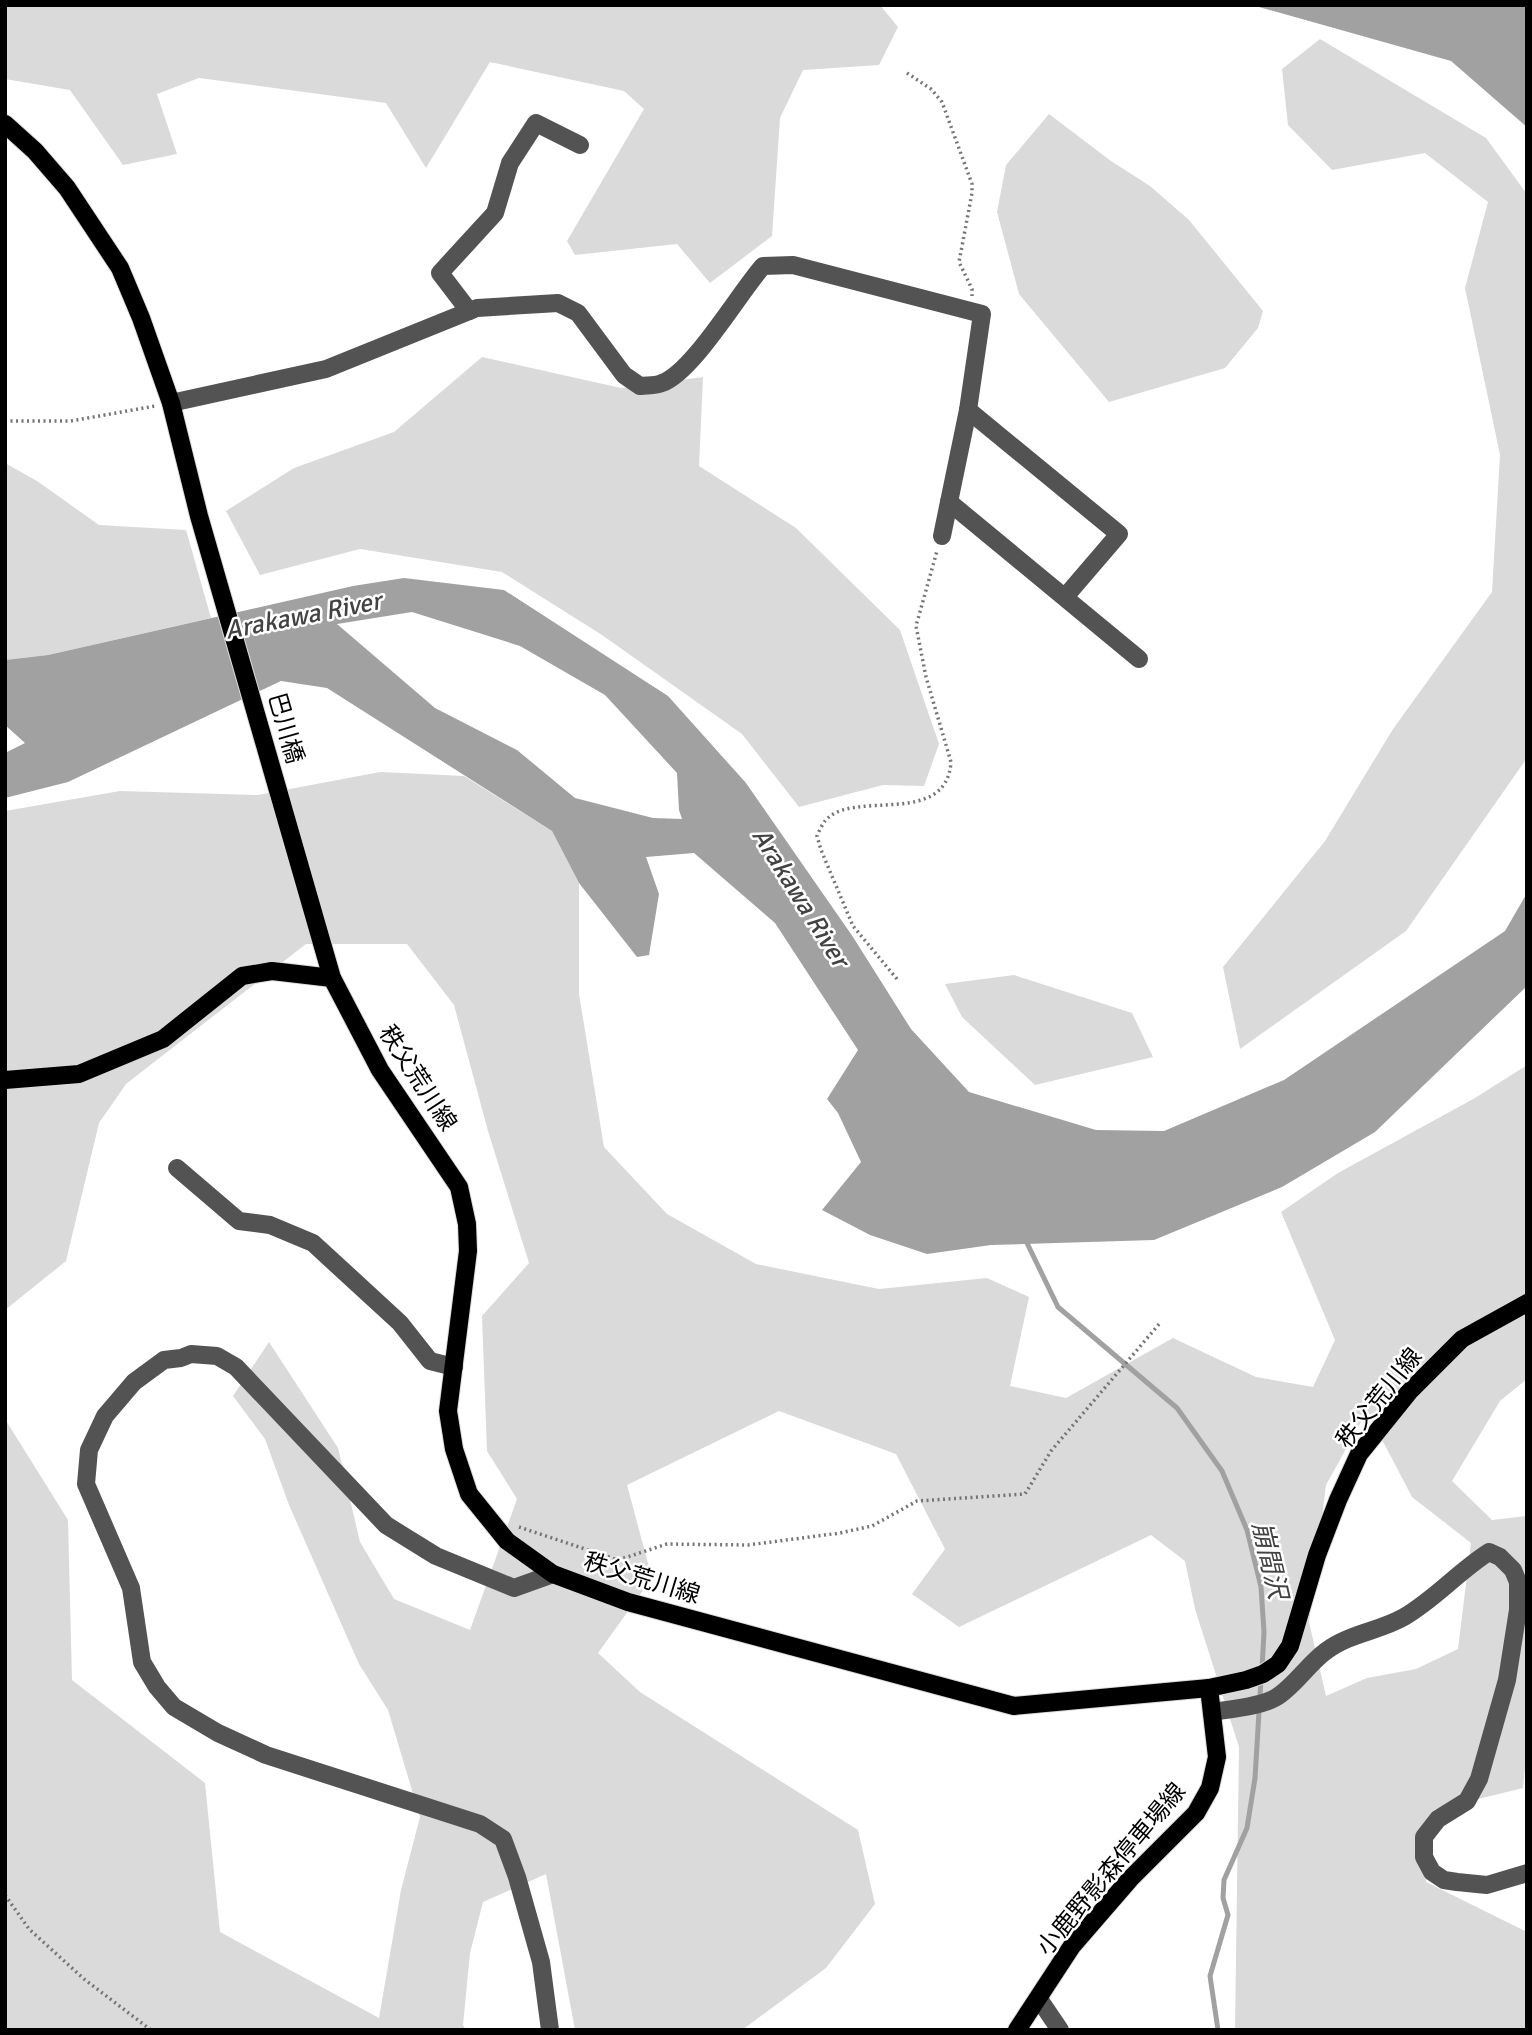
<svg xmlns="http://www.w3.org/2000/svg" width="1532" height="2035" font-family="Signika,'Noto Sans JP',sans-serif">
  <rect width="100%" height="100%" fill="#fff"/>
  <g fill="#dadada" fill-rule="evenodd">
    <polygon points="5,5 880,5 898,27 879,65 803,70 780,118 772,236 710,283 677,244 575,255 567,241 644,109 624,91 490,62 426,168 386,103 199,78 157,94 177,154 123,165 70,90 5,79"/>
    <polygon points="1320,39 1486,138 1527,194 1527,758 1406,931 1240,1049 1223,967 1325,841 1393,729 1492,592 1500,455 1465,288 1488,202 1425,153 1332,170 1288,125 1282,69"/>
    <polygon points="1049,114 1111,161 1150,186 1189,220 1263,311 1258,328 1225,368 1109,402 1019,294 997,212 1006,165"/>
    <polygon points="482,357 621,388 703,377 699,466 796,528 900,630 939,744 924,786 883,785 799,807 742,734 602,635 502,572 360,549 260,575 226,511 294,468 394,432"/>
    <polygon points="5,463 37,481 99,525 186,530 211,618 48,655 5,660"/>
    <path d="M380 772 464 776 552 831 579 883V994L604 1147 667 1214 756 1264 879 1289 987 1278 1029 1297 1010 1386 1066 1398 1173 1338 1256 1377 1313 1387 1335 1340 1281 1212 1338 1173 1475 1098 1527 1065V1379L1500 1401 1452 1481 1492 1520 1527 1516V1746L1523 1788 1434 1810 1426 1882 1527 1932V2030H1235L1239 1747 1195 1609 1185 1561 1151 1535 959 1627 912 1594 945 1549 896 1454 779 1411 627 1485 652 1578 598 1653 640 1692 858 1830 875 1904 826 1968 742 2030H575L546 1874 483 1902 470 1953 463 2025 466 2030H5V1419L68 1520 72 1680 205 1783 220 1932 379 2018 401 1890 420 1817 388 1710 359 1664 289 1505 265 1439 233 1396 269 1342 338 1448 360 1542 394 1599 470 1630 517 1499 487 1451 482 1316 529 1263 488 1131 454 1005 407 944H306L126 1084 99 1123 66 1261 5 1310V811L120 791 258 795ZM1367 1411 1412 1497 1471 1543 1458 1649 1416 1669 1367 1678 1326 1696 1309 1622 1326 1485Z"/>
    <polygon points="1014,975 1132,1013 1153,1057 1035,1085 962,1017 945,984"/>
  </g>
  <g fill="#a1a1a1" fill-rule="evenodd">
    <polygon points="1243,5 1527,5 1527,127 1451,61 1259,7"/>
    <path d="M404 578 504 590 668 696 746 783 853 937 911 1029 969 1092 1096 1130 1164 1131 1284 1080 1505 931 1527 893V986L1375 1132 1282 1187 1154 1240 991 1245 927 1254 870 1235 822 1210 861 1162 838 1113 827 1099 858 1050 775 923 694 853 646 857 659 894 649 955 637 957 579 883 552 831 327 688 281 681 68 782 5 798V753L25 743 5 725V660L48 655 353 586ZM412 612 520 646 605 695 677 773 679 810 682 819 653 818 575 798 517 750 435 708 337 624Z"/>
  </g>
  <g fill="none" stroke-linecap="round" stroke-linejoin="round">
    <g stroke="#a1a1a1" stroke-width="5">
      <polyline points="1026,1241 1058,1307 1177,1408 1222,1471 1247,1530 1261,1587 1264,1632 1262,1669"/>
      <polyline points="1218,2030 1210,1976 1228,1915 1223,1898 1224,1880 1247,1828 1255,1778 1261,1679"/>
    </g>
    <defs>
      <g id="major">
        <polyline points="5,124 35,151 67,188 120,268 141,318 171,403 199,516 332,978 380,1070 459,1187 467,1224 468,1251 448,1411 454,1449 469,1494 507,1541 553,1574 628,1602 1014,1706 1209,1688 1246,1680 1263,1674 1278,1664 1290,1646 1317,1555 1338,1500 1359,1454 1409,1392 1462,1339 1527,1303"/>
        <polyline points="5,1080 79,1074 163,1039 242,976 272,971 332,978"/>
        <polyline points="1017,2030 1072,1946 1130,1879 1196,1813 1210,1788 1217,1757 1209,1688"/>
      </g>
    </defs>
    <use href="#major" stroke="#dbdbdb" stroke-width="20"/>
    <g stroke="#757575" stroke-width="3.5" stroke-dasharray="2 3.5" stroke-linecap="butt">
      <polyline points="907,73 931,89 942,102 972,184 972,193 959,262 972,289 972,296"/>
      <polyline points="5,421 71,421 155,406"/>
      <path d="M897 979 853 926 821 850 817 836C819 831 822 825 825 821 852 788 946 829 951 762L926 677 916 626 937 551"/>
      <polyline points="519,1527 618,1560 667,1544 748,1545 840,1533 872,1526 917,1501 1025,1494 1051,1451 1160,1323"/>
      <polyline points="5,1895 29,1929 84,1979 151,2030"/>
    </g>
    <g stroke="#535353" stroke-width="18">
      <polyline points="469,311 440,273 495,213 510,163 536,123 580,145"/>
      <path d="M171 403 326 369 477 308 558 303 578 313 624 375 640 386C647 385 656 386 662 383 693 372 739 293 763 266L793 265 982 314 968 410 942 536"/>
      <polyline points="968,410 1119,534 1065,597"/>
      <polyline points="949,502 1139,659"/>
      <polyline points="177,1168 239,1221 270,1225 313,1243 400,1323 430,1361 454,1367"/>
      <path d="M1212 1712C1230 1709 1259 1707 1275 1698 1293 1688 1308 1664 1326 1651 1350 1633 1380 1631 1404 1617 1435 1599 1459 1571 1489 1552L1500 1557 1513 1570 1518 1582V1610L1507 1680 1479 1779 1467 1801 1438 1819 1424 1837V1857L1432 1872 1444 1880 1457 1882 1487 1885 1527 1873"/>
      <polyline points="1039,1999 1060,2030"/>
      <polyline points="550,2030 541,1962 517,1877 503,1839 480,1824 266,1755 218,1733 174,1707 157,1687 142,1662 131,1588 86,1484 89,1450 105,1416 134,1382 164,1360 181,1358 191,1354 217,1356 236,1367 386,1525 436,1556 514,1588 553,1574"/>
    </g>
    <use href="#major" stroke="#000" stroke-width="18"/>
  </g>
  <g text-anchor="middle" stroke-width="5" stroke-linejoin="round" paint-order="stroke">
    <g font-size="24" fill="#000" stroke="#fff">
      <text transform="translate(286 728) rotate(74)" y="8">巴川橋</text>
      <text transform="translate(418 1078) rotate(57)" y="8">秩父荒川線</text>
      <text transform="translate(1379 1398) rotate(-51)" y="8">秩父荒川線</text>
      <text transform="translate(642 1578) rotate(17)" y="8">秩父荒川線</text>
      <text transform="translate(1111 1869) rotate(-50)" y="8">小鹿野影森停車場線</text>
    </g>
    <g font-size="26" font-style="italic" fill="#424242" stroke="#fff">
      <text transform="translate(303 615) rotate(-11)" y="9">Arakawa River</text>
      <text transform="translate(801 897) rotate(58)" y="9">Arakawa River</text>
      <text transform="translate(1270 1560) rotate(77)" y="9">崩間沢</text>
    </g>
  </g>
  <rect width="1532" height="2035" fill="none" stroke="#000000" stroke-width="14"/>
</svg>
